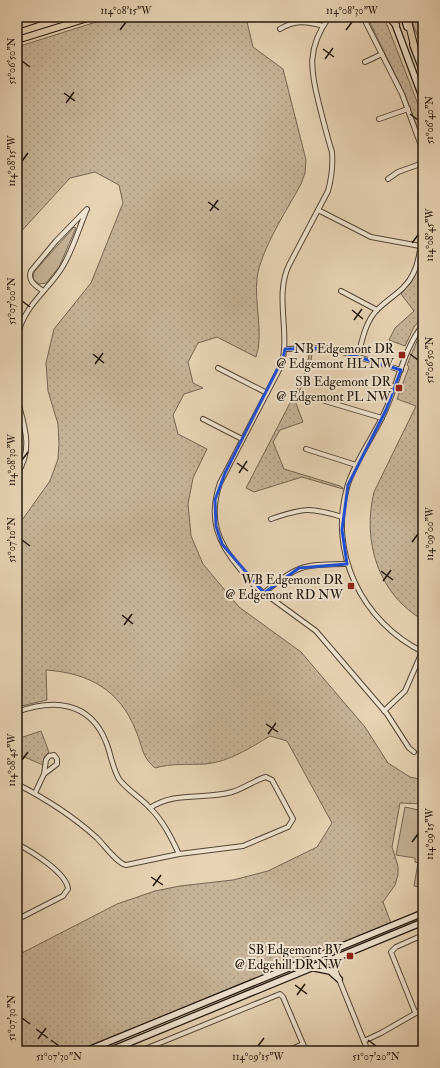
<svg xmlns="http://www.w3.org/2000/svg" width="440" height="1068" font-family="'IM FELL Double Pica',serif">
  <defs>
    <pattern id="park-dots" width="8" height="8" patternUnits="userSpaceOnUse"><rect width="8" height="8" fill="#c6b297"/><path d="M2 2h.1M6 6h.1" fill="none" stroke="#aa9881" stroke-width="1.8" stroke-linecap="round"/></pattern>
  </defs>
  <rect width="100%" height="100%" fill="#e7d2b3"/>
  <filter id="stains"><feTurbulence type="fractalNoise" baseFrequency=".005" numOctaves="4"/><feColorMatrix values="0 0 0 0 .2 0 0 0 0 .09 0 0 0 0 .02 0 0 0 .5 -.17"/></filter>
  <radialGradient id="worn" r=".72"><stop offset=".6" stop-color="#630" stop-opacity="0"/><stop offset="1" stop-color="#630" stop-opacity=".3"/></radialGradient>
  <g fill="#c6b297" stroke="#746553">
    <polygon points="74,227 76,228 59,267 46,283 39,284 33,279 34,272"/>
    <polygon points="405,807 423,811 423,888 414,886 418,863 415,862 415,858 396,855"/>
  </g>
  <g fill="url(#park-dots)" stroke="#746553">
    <path d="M112 17H251L247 22 253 47 283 69 306 160 305 173 301 184C287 210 261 249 257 278 254 302 264 335 256 357L217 337 198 343 188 362 193 383 203 388 184 394 173 415 178 434 207 449 193 478 188 504 191 536 203 564 239 607 301 652 365 727 388 763 410 777 423 780V804L400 803 392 847 398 866V875L395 885 383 902 391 923 77 1051H17V952L20 954 117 904 155 891 180 886 233 880 268 871 317 847 332 823 287 741 270 736C250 748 229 762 205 764 188 765 172 763 155 768 141 756 143 747 136 731 120 690 89 673 46 670L47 700 17 707V527L50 481 58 459 59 444 58 424 48 391 46 363 54 329 91 283 123 203 119 185 95 172 70 178 17 236V47Z"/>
    <polygon points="367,17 384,17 423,117 423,143 405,94"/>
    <polygon points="411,17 423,17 423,50 411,19"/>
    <path d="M423 250V316L414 327 405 346 389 340 395 328 414 311 401 294C413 280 419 268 423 250Z"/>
    <path d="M423 332V620C378 594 362 541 374 492L416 406 397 399 409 367 407 365 417 341Z"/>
    <path d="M310 351H312C312 369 302 385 295 401L303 422 280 430 273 442 284 469 340 486 343 488V489L302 477 254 492 246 488 304 376Z"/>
    <polygon points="41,731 49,752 44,757 43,765 17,754 17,739"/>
  </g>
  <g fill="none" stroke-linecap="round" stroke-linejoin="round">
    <defs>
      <g id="minor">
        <path d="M329 17C307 48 310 69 319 104 323 120 327 136 332 152 333 166 332 177 328 191L289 265C274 296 291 334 281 366L220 483C208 518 217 542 240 569 247 578 254 587 264 593 298 564 303 565 347 564"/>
        <polyline points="363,17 402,94 423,151"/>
        <path d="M280 29C294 20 307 21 323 26"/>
        <polyline points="365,62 382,54"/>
        <polyline points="379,119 408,109"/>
        <polyline points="388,179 398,172 423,163"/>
        <polyline points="318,210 371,237 420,246"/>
        <polyline points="341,291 377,310"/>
        <path d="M423 325C404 348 398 382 386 409 375 435 357 457 348 484 327 552 362 622 423 652"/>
        <polyline points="17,336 17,343"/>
        <path d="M18 336C22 307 49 290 63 266 73 249 79 228 87 209L56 241 31 271C27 281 36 286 43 291"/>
        <polyline points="285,349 329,348 401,370"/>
        <path d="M358 356C362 341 365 323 376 311 388 298 405 291 413 274 420 260 421 242 423 226"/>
        <polyline points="218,368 267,393"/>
        <path d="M17 398C24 425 34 449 17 474"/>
        <polyline points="325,401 382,418"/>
        <polyline points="203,419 242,439"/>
        <polyline points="306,449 356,465"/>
        <path d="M271 519C303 508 310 507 342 517"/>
        <polyline points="264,593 316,631 387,714 409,748 414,752"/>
        <polyline points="384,711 405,691 422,652"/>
        <path d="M17 712C53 699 90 701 106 742 111 754 112 767 119 779 127 790 141 798 150 808 163 821 171 837 179 854"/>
        <path d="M17 784C46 799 73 816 97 838 104 845 118 864 126 865L179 854 243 846 288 827 293 819 272 780 266 777C257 779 243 789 232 792 204 800 175 791 150 808"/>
        <polyline points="35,793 44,774 46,760 49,756 54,755 57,759 57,764 44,774"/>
        <path d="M17 844C31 851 67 873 68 889L63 896 22 917H17"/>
        <polyline points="328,952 368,1051"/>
        <polyline points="415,1012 391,952 396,947 423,935"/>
        <polyline points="364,1041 381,1033 423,1009"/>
        <polyline points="140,1051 280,994 283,997 306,1051"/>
        <polyline points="287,1051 303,1044"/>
      </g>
      <g id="secondary">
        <polyline points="404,17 407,27"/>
        <polyline points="394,21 423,99"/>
        <polyline points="413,45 423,71"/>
        <polyline points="315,968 330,971 339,979"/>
        <polyline points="86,1051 423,913"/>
        <polyline points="109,1051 423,922"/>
      </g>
      <g id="primary">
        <polyline points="389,17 396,25"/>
        <polyline points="407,17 415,49"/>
        <polyline points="17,26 44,17"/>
        <polyline points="17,40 91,17"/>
      </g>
    </defs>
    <use href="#minor" stroke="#534638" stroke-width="6"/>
    <use href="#secondary" stroke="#22180f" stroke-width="8"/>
    <use href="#primary" stroke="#22180f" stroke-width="8"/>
    <use href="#minor" stroke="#efe2ce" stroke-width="4"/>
    <use href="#secondary" stroke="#efe2ce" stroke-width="5.5"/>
    <use href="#primary" stroke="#e7d2b3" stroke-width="6"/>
  </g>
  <path fill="none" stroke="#1d4ed8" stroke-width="3" stroke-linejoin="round" d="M329 348 401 370 386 410 348 485 342 530 347 564 299 568 264 593 222 544 216 526 215 500 225 473 283 358 285 349Z"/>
  <path fill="none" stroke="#22180f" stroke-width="1.5" d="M120 30 126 22M346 30 352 22M323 49 334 57M325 59 333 48M22 61 30 67M64 93 75 101M66 103 74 92M410 114 418 120M22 161 28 153M208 202 219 210M210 211 218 200M412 243 418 235M22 301 30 307M352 310 363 319M354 320 362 309M93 354 104 363M410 354 418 360M95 364 103 353M22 460 28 452M237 463 248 471M239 473 247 461M22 540 30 546M412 542 418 534M381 571 393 580M383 581 391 570M122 615 133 624M124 625 132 614M266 724 278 732M268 734 276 723M22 760 28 752M412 842 418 834M151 877 163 885M153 886 161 875M295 985 307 994M297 995 305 984M22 1018 30 1024M36 1029 48 1038M38 1039 46 1028M51 1040 59 1046M368 1040 376 1046M258 1046 264 1038"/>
  <g fill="#8f2418" stroke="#efe2ce" stroke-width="1.5">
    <rect x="398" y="351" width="8" height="8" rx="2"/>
    <rect x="395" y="384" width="8" height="8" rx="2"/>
    <rect x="347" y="582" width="8" height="8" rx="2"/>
    <rect x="346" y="952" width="8" height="8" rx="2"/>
  </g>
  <g text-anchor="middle" stroke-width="4" stroke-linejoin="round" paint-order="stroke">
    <g font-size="13" fill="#22180f" stroke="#efe2ce" text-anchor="end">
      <text x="394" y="353">NB Edgemont DR<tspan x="394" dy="15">@ Edgemont HL NW</tspan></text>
      <text x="391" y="386">SB Edgemont DR<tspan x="391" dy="15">@ Edgemont PL NW</tspan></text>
      <text x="343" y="584">WB Edgemont DR<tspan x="343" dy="15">@ Edgemont RD NW</tspan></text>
      <text x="342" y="954">SB Edgemont BV<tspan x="342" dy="15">@ Edgehill DR NW</tspan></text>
    </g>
  </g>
  <rect width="440" height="1068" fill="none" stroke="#e7d2b3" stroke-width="44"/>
  <rect x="22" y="22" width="396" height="1024" fill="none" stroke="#22180f" stroke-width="1.5"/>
  <g font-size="10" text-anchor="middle" fill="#22180f">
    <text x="126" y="14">114°08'15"W</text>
    <text x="352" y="14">114°08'30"W</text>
    <text transform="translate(11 61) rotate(-90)" y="4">51°06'50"N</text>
    <text transform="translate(429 120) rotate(-90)" y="4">51°06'40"N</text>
    <text transform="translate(11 161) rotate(-90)" y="4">114°08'15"W</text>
    <text transform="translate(429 235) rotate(-90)" y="4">114°08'45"W</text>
    <text transform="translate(11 301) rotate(-90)" y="4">51°07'00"N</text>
    <text transform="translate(429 360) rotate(-90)" y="4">51°06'50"N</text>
    <text transform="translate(11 460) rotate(-90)" y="4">114°08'30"W</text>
    <text transform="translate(429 534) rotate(-90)" y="4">114°09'00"W</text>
    <text transform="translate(11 540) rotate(-90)" y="4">51°07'10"N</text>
    <text transform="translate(11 760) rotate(-90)" y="4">114°08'45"W</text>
    <text transform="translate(429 834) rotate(-90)" y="4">114°09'15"W</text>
    <text transform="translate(11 1018) rotate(-90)" y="4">51°07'30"N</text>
    <text x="59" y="1060">51°07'30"N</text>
    <text x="258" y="1060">114°09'15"W</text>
    <text x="376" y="1060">51°07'20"N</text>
  </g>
  <rect width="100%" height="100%" filter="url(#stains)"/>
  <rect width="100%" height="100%" fill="url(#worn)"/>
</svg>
